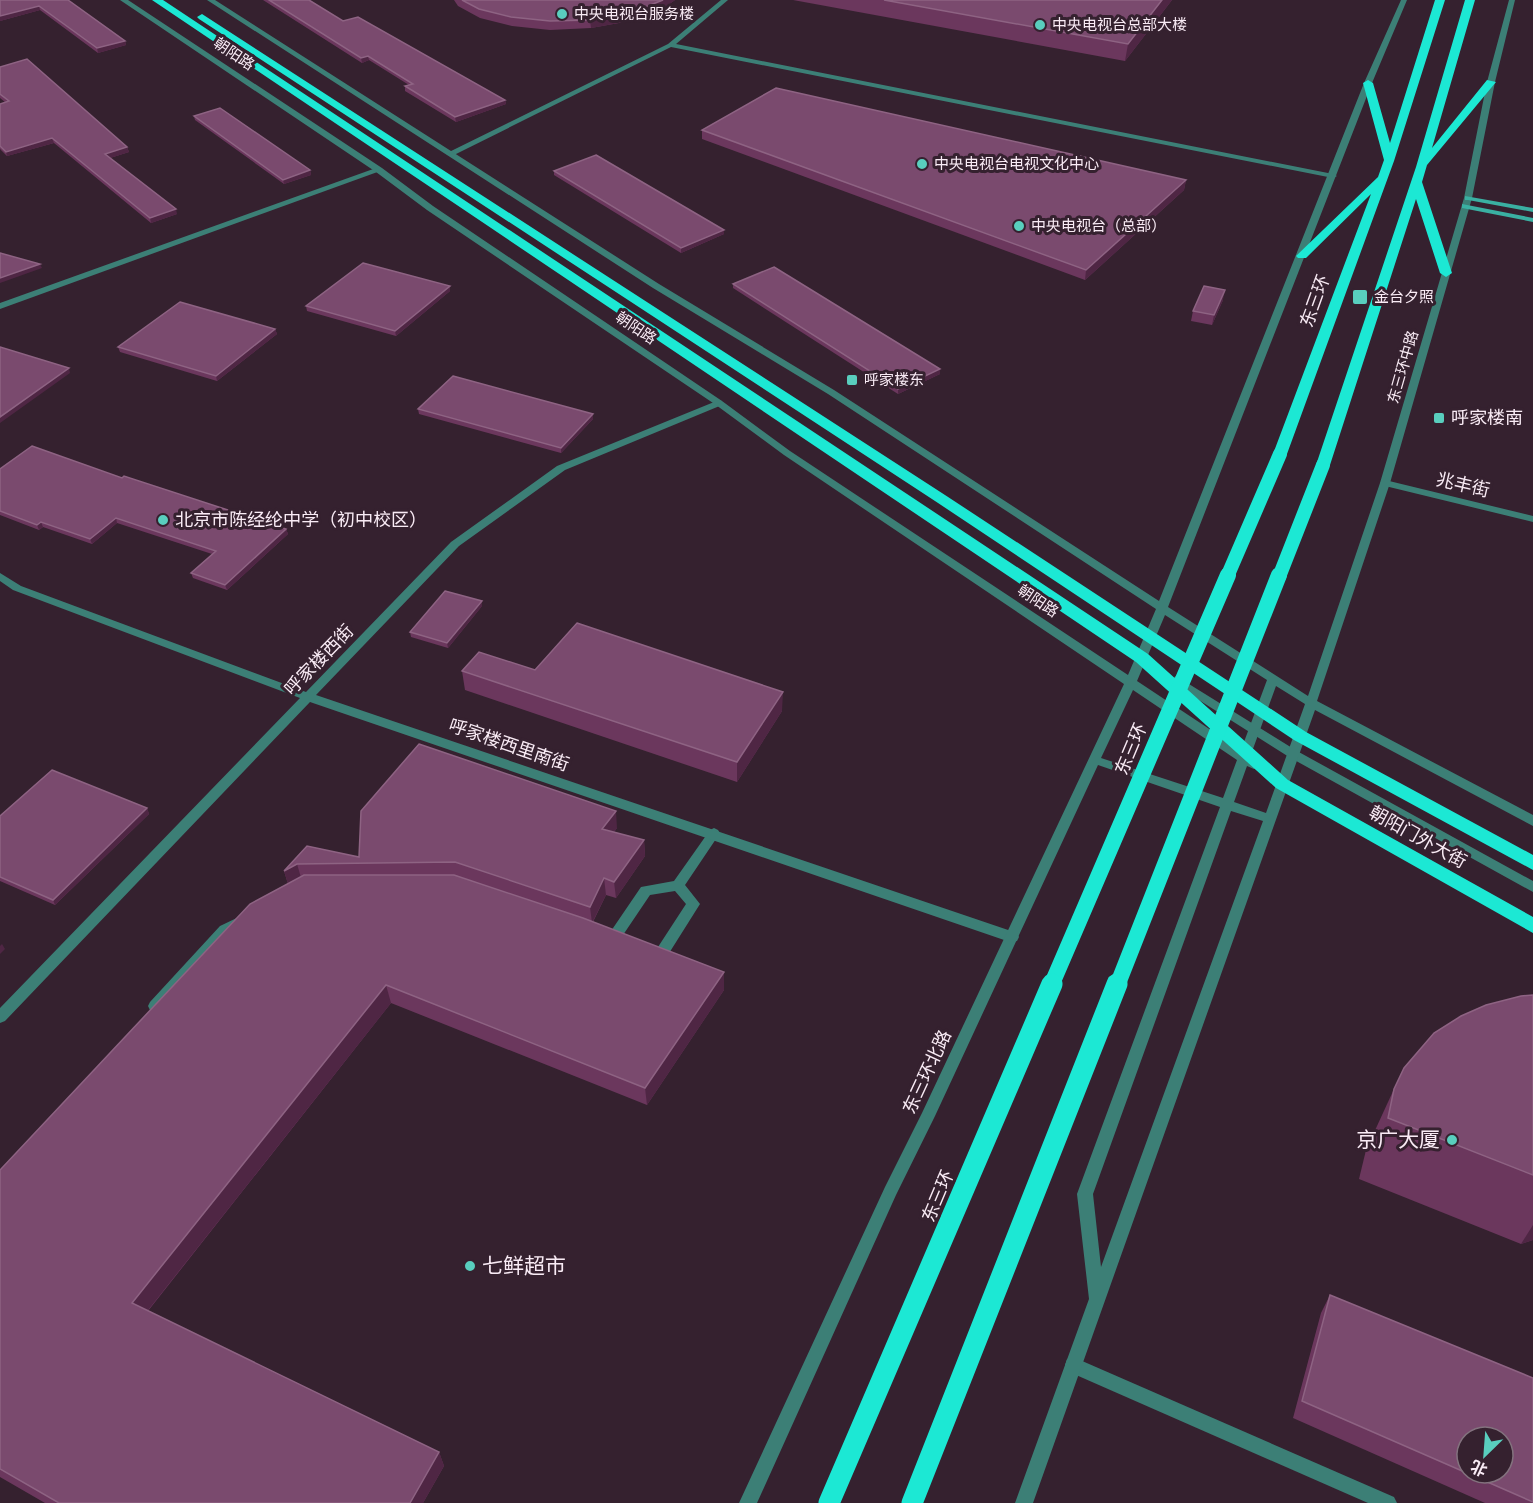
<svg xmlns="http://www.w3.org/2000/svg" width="1533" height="1503" font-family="'Varela Round','Noto Sans SC',sans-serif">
  <rect width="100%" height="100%" fill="#35212f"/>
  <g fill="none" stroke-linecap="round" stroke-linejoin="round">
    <g fill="#3c7f76" fill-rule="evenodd">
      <polygon points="1176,676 1297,751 1533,881 1533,892 1289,757 1172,683 1170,680"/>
      <path d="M714 828 718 830 720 833 685 885 700 904 666 958C659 960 655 957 648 955L646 951 648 947 653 946 658 947 686 904 675 891 650 895 623 935 629 940 627 944 622 945 609 942 607 938 609 934 641 887 674 881 710 830Z"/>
      <polygon points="243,915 248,916 250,920 248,924 230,934 160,1010 155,1012 150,1010 148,1006 150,1002 220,926"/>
      <polygon points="1073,1357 1394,1497 1397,1503 1368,1503 1067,1371 1065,1365 1067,1359"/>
    </g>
    <g fill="#3c7f76" fill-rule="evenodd">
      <polygon points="721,0 728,0 676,44 1333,174 1337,176 1333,178 671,47 454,155 447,153 668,44"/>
      <polygon points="376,168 383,170 0,309 0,303"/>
      <polygon points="719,400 722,401 722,405 565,470 459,546 316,695 1017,933 1019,937 1017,941 1012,942 1007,941 310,702 5,1021 0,1023 0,1008 300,698 13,590 0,581 0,573 21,586 306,692 451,542 557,466"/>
      <polygon points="1385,480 1533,516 1533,522 1381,485 1380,483"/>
    </g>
    <path fill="#3c7f76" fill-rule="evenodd" d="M120 0H128L382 168 433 206 722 401 790 451 1128 675 1156 609 828 394 653 288 207 0H215L659 284 834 390 1159 601 1364 83 1401 0H1407L1372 83 1168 607 1308 696 1380 483 1464 198 1487 82 1509 0H1515L1495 82 1472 198 1390 483 1317 701 1533 815V826L1315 710 1033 1503H1015L1089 1299 1077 1194 1220 807 1098 765 935 1116 896 1195 757 1503H739L885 1187 922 1113 1124 684 784 455 716 405 427 210 376 172ZM1165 615 1267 680 1241 750 1137 681ZM1276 686 1305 704 1266 813 1234 802 1247 766 1254 769 1260 765 1250 757ZM1133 690 1237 760 1223 798 1101 758ZM1231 811 1263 821 1101 1267 1093 1194Z"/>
    <g fill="#3ab0a2" fill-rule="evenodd">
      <polygon points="1465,196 1533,208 1533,212 1468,200 1465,200"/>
      <polygon points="1462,204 1533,218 1533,222 1462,208"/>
    </g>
    <g fill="#1ce8d4" fill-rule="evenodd">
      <polygon points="152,0 163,0 1148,654 1288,780 1533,917 1533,933 1276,788 1136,662"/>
      <polygon points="1435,0 1445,0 1394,161 1287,454 1280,458 1275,457 1273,454 1371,194 1306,258 1298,258 1296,256 1378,177 1384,160 1363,83 1368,80 1373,83 1390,143"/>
      <polygon points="1465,0 1475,0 1432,148 1487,80 1496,82 1427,165 1422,182 1452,273 1446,277 1440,273 1416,199 1330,465 1323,469 1318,468 1316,465 1416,167"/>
      <polygon points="202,14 945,495 1306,732 1533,855 1533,870 1294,740 935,501 199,19 197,17"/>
    </g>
    <g stroke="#1ce8d4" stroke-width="14">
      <polyline points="1227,577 1280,454"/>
      <polyline points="1279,577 1323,465"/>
    </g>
    <g stroke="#1ce8d4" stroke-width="16">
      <polyline points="1051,986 1228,575"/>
      <polyline points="1117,986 1279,575"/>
    </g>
    <g stroke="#1ce8d4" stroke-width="21">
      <polyline points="829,1503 1052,984"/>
      <polyline points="912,1503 1117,984"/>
    </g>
  </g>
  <g fill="#6b375d">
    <polygon points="0,0 68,0 125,41 126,45 98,53 40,10 0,21"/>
    <polygon points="263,0 309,0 343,21 505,100 506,104 456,122 405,91 405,86 409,85 369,60 362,63"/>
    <polygon points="454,0 675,0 662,9 630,21 591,28 550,30 512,26 480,18 458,6"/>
    <polygon points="793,0 1172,0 1125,61"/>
    <polygon points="0,67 127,147 129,152 110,158 177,214 151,223 54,143 7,156 0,149 0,104 5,102 0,98"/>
    <polygon points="194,116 310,170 311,175 284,184 195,120"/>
    <polygon points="702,130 1186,180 1184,190 1085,280 702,139"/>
    <polygon points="554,171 724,234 681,253 554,175"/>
    <polygon points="733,284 940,374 898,394 733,288"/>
    <polygon points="450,286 450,291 396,336 307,311 306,306"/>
    <polygon points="1223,300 1212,325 1191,321 1193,311"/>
    <polygon points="275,329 277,334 217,381 120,352 118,347"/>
    <polygon points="418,409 593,419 561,453 419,414"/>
    <polygon points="0,469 122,478 286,529 288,534 227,590 193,578 191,573 212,554 117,523 92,544 43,527 39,530 0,515"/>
    <polygon points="482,606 448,648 411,637 410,632"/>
    <polygon points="535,670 782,711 737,782 465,690 462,671"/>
    <polygon points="147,808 149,814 55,905 0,881 0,816"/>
    <polygon points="617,828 614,832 644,840 645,856 616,898 606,895 593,922 724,990 647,1105 391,1003 148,1311 439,1452 444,1466 423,1503 45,1503 0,1477 0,1170 288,884 284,871 307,846 359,857"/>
    <polygon points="1533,995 1533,1240 1521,1244 1359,1179 1366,1150 1394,1089"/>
    <polygon points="1330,1295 1533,1378 1533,1503 1485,1503 1293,1418 1321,1313"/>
  </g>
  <g fill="#4f2644">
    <polygon points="663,0 675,0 662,9 630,21 591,28 590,20"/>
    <polygon points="1162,0 1172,0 1125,61 1128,44"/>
    <polygon points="39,6 40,10 0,21 0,16"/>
    <polygon points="125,41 126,45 98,53 97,48"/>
    <polygon points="368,56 369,60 362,63 361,58"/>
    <polygon points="505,100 506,104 456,122 455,117"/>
    <polygon points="52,138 54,143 7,156 6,152"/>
    <polygon points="127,147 129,152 107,159 105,154"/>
    <polygon points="310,170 311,175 284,184 283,180"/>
    <polygon points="1186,180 1184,190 1085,280 1086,270"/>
    <polygon points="176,209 177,214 151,223 150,218"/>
    <polygon points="724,230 724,234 681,253 681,248"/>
    <polygon points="40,264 42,268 0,283 0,278"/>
    <polygon points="450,286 450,291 396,336 395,331"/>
    <polygon points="1225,290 1223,300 1212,325 1214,315"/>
    <polygon points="275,329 277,334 217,381 216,376"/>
    <polygon points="69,368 70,373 0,423 0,417"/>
    <polygon points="940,369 940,374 898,394 898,389"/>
    <polygon points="593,414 593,419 561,453 561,448"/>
    <polygon points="116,518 117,523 92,544 90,539"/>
    <polygon points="41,522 43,527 39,530 37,525"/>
    <polygon points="286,529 288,534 227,590 225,585"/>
    <polygon points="482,601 482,606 448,648 447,643"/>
    <polygon points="783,692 782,711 737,782 737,762"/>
    <polygon points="147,808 149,814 55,905 53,900"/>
    <polygon points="616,811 617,828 604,845 602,829"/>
    <polygon points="644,840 645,856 616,898 614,882"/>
    <polygon points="297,864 302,881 289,887 284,871"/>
    <polygon points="604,878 606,895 592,923 590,907"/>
    <polygon points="2,944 5,949 0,954 0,946"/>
    <polygon points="724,972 724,990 647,1105 645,1088"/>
    <polygon points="386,985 391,1003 141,1319 132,1303"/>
    <polygon points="1533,1225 1533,1240 1521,1244"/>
    <polygon points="439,1452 444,1466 423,1503 410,1503"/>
  </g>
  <g fill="#7a4a6e" stroke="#8e6383" stroke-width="1.5" fill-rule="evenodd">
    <polygon points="0,0 68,0 125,41 97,48 39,6 0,16"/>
    <polygon points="269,0 309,0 343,21 358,17 505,100 455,117 405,86 413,84 368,56 361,58"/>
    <polygon points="462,0 663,0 630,13 590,20 550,21 511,17 479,9"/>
    <polygon points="884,0 1162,0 1128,44"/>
    <polygon points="27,59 127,147 105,154 176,209 150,218 52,138 6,152 0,146 0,104 9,101 0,94 0,67"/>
    <polygon points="776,88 1186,180 1086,270 702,130"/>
    <polygon points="220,108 310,170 283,180 194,116"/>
    <polygon points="596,155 724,230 681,248 554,171"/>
    <polygon points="0,253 40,264 0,278"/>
    <polygon points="363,263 450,286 395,331 306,306"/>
    <polygon points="774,267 940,369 898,389 733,284"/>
    <polygon points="1204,286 1225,290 1214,315 1193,311"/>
    <polygon points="180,302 275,329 216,376 118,347"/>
    <polygon points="0,347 69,368 0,417"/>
    <polygon points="453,376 593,414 561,448 418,409"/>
    <polygon points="32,446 122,478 124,476 286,529 225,585 191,573 216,551 116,518 90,539 41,522 37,525 0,511 0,469"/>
    <polygon points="445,591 482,601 447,643 410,632"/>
    <polygon points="577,623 783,692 737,762 462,671 479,652 535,670"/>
    <polygon points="419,744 616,811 602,829 644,840 614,882 604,878 590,907 455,862 297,864 284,871 307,846 359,857 361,811"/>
    <polygon points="52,770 147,808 53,900 0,877 0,816"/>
    <polygon points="304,875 454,875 583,918 724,972 645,1088 386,985 132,1303 439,1452 410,1503 59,1503 0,1469 0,1170 250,904"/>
    <polygon points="1533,995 1533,1175 1388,1118 1394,1089 1404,1068 1434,1033 1461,1016 1486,1005 1521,996"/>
    <path d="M1330 1295 1533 1378V1502L1302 1401ZM1467 1437H1503V1473H1467Z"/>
  </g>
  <g fill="#59cebe" stroke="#35212f" stroke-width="2">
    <circle cx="562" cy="14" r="6"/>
    <circle cx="1040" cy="25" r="6"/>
    <circle cx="922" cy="164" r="6"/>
    <circle cx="1019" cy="226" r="6"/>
    <rect x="1352" y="289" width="16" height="16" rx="3"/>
    <rect x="846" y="374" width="12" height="12" rx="3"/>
    <rect x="1433" y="412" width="12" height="12" rx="3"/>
    <circle cx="163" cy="520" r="6"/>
    <circle cx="1452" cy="1140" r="6"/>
    <circle cx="470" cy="1266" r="6"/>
  </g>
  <g text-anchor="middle" stroke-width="6" stroke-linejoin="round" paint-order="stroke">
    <g font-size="15" fill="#f9ebf5" stroke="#35212f" text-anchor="start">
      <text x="574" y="19">中央电视台服务楼</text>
      <text x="1052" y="30">中央电视台总部大楼</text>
      <text x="934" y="169">中央电视台电视文化中心</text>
      <text x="1031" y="231">中央电视台（总部）</text>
      <text x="1374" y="302">金台夕照</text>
      <text x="864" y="385">呼家楼东</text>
    </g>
    <g font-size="15" fill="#f9ebf5" stroke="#35212f">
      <text transform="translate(234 54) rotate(34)" y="5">朝阳路</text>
      <text transform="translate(636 328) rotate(34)" y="5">朝阳路</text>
      <text transform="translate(1403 367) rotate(-74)" y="5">东三环中路</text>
      <text transform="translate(1038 601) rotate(34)" y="5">朝阳路</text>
    </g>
    <g font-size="18" fill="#f9ebf5" stroke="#35212f">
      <text transform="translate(1315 301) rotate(-70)" y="6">东三环</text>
      <text transform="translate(1463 485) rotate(13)" y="6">兆丰街</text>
      <text transform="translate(319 660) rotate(-46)" y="6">呼家楼西街</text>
      <text transform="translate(509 745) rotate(19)" y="6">呼家楼西里南街</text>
      <text transform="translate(1131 749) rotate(-67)" y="6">东三环</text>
      <text transform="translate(1418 837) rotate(29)" y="6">朝阳门外大街</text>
      <text transform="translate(927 1072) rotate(-65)" y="6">东三环北路</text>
      <text transform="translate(938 1196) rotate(-67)" y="6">东三环</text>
    </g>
    <g font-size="18" fill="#f9ebf5" stroke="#35212f" text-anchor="start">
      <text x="1451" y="424">呼家楼南</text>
      <text x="175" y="526">北京市陈经纶中学（初中校区）</text>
    </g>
    <g font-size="21" fill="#f9ebf5" stroke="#35212f" text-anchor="end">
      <text x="1440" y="1147">京广大厦</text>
      <text x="482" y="1273" text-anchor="start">七鲜超市</text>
    </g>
  </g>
  <g transform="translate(1485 1455) rotate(205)"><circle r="28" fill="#35212f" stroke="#83727e" stroke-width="1.5"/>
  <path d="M0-4.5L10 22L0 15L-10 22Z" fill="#59cebe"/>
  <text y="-9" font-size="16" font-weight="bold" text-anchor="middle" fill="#f9ebf5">北</text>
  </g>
</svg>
